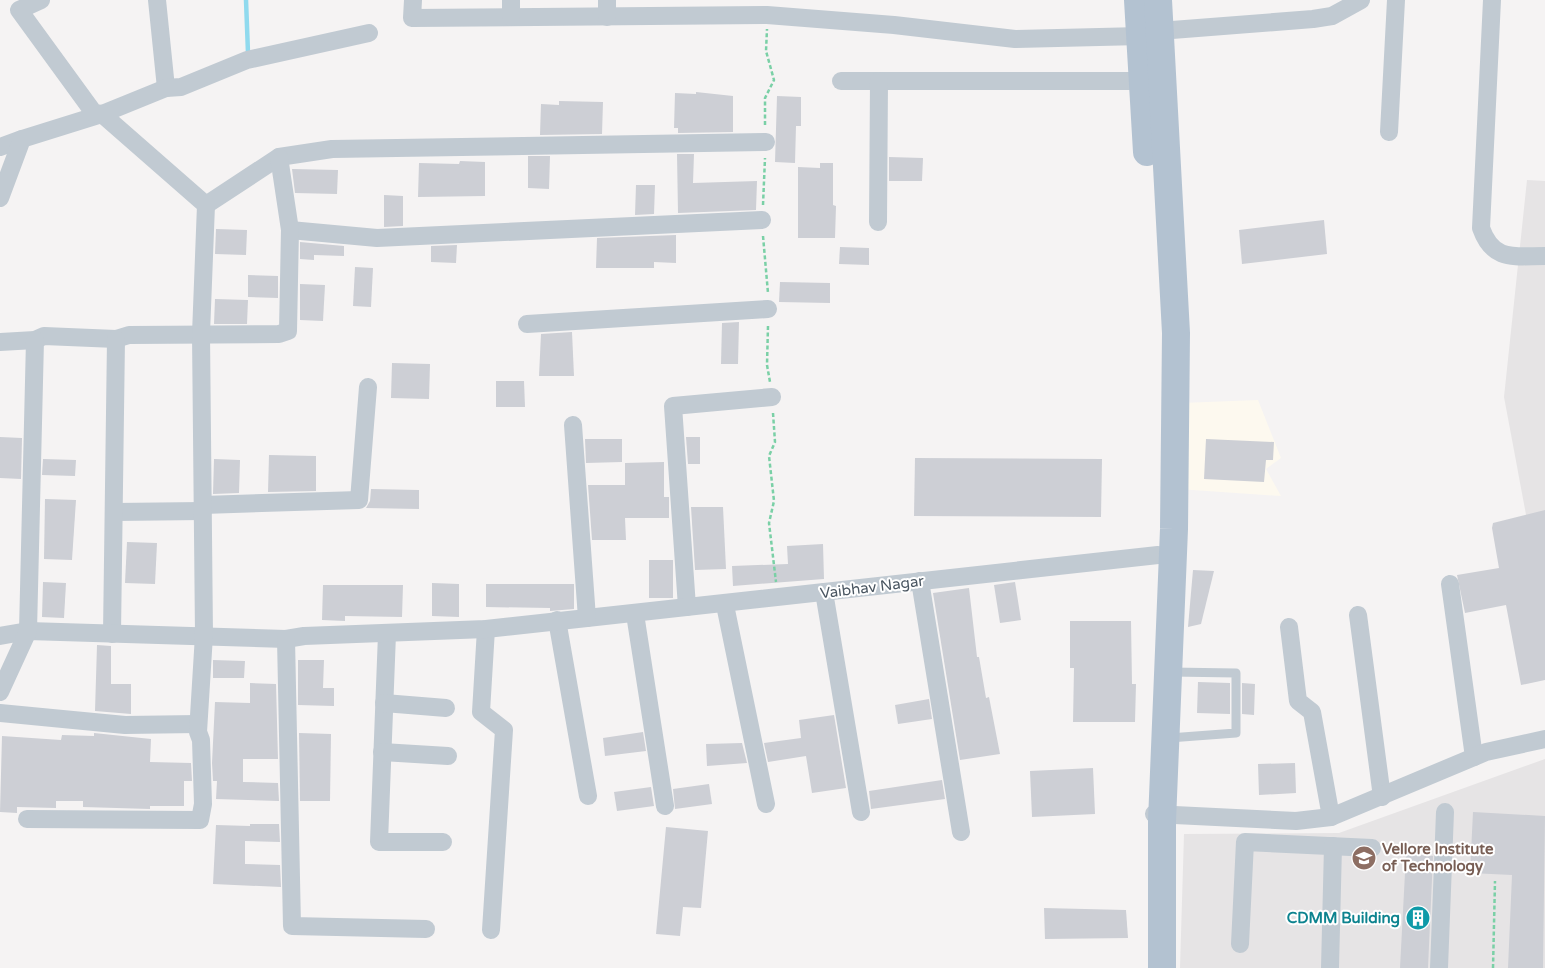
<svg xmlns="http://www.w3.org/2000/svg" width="1545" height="968" font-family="'Varela Round',sans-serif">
  <rect width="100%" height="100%" fill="#f5f3f3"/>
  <polygon fill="#fdf9ef" points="1258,400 1281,458 1266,469 1281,496 1178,489 1181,403"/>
  <g fill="#e6e4e5">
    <polygon points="1527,180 1545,181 1545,616 1504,397"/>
    <polygon points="1545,759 1545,968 1180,968 1184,834 1339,833"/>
  </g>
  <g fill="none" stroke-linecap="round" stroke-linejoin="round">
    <polyline stroke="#90daee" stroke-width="4.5" points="246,0 248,53"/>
  </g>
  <g fill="#cdcfd5">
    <polygon points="696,92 733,96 733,132 678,133 678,128 674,128 675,93 696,94"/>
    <polygon points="777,96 801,97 801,126 796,126 795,163 775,162"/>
    <polygon points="559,101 603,102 602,134 540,135 541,104 559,105"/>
    <polygon points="677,154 694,154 693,183 757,181 756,210 678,213"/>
    <polygon points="528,156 550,156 549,189 528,188"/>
    <polygon points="889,157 923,158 922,181 889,181"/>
    <polygon points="460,161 485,162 485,196 418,197 419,163 459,164"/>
    <polygon points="820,163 833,163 833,205 836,206 835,238 798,238 798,167 820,168"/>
    <polygon points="292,169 338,170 337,194 295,193"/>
    <polygon points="636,185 655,185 654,214 635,215"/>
    <polygon points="384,195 403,196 403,226 384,227"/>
    <polygon points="1324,220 1327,254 1242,264 1239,230"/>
    <polygon points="216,229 247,230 246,255 215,254"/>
    <polygon points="676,235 676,263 654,262 654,268 596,268 597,238"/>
    <polygon points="300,242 344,246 344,256 314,255 314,260 300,259"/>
    <polygon points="457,245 456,263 431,262 431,246"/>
    <polygon points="840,247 869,248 869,265 839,264"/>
    <polygon points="355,267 373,268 371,307 353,306"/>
    <polygon points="248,275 278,276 278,298 248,297"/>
    <polygon points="780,282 830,283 830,303 779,302"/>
    <polygon points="300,284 325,285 323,321 300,320"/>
    <polygon points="215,299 248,300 247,324 214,324"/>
    <polygon points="739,322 738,364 721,364 722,323"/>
    <polygon points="572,332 574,376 539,376 541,334"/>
    <polygon points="392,363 430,364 429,399 391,398"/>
    <polygon points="496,381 524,381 525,407 496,407"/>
    <polygon points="0,437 22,438 21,479 0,478"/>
    <polygon points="686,437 700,437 700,464 688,464"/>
    <polygon points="585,439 622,439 622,462 586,463"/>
    <polygon points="1206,439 1274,442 1273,460 1266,460 1264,482 1204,479"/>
    <polygon points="269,455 316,456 316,491 268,492"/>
    <polygon points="915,458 1102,459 1101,517 914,516"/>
    <polygon points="43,459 76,460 75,476 42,475"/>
    <polygon points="214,459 240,460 239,493 213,494"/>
    <polygon points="664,462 664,497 669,497 669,518 625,518 626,540 592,540 588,485 625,485 625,463"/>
    <polygon points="371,489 419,490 419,509 366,508 370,501"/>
    <polygon points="45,499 76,500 72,560 44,559"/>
    <polygon points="691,507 723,507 726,569 695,570"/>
    <polygon points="1545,510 1545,680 1521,685 1506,605 1465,613 1457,575 1499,568 1492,528 1493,523"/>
    <polygon points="127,542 157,543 155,584 125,583"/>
    <polygon points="823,544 824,579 733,586 732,566 788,564 787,546"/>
    <rect x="649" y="560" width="24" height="38"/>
    <polygon points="1193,570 1214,571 1201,624 1188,627"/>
    <polygon points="43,582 66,583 64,618 42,617"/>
    <polygon points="1015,582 1021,620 1000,623 994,585"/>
    <polygon points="432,583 459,584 459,617 432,616"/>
    <polygon points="486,584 574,584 574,609 550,611 550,608 486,607"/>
    <polygon points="323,585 403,585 402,617 345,616 345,621 322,620"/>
    <polygon points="969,588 977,657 979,657 986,698 989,697 1000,754 960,760 933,593"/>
    <polygon points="1070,621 1131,621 1132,684 1136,684 1135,722 1073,722 1074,668 1070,668"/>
    <polygon points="97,645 111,646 111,684 131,684 131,714 95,711"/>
    <polygon points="213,660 245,661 244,678 213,678"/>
    <polygon points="298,660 324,660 323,688 334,688 334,706 298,705"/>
    <polygon points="1198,682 1230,683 1230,714 1197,713"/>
    <polygon points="250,683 276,684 278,759 243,759 243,782 278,783 279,801 216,799 217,781 213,781 212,763 215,702 250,703"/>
    <polygon points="1242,683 1255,684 1254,715 1242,714"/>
    <polygon points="929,699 932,719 898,724 895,705"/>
    <polygon points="834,715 846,788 812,793 806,756 768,762 764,743 801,738 799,720"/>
    <polygon points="643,732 646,751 605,756 603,738"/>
    <polygon points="94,733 151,739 150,762 191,763 192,781 184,781 184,806 150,806 150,809 83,807 83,801 56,801 56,808 17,807 17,813 0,812 2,736 61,740 62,735 94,736"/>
    <polygon points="299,733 331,734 330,801 300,801"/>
    <polygon points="742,743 747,763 707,766 706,744"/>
    <polygon points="1295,763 1296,793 1259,795 1258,764"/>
    <polygon points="1093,768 1095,814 1032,817 1030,771"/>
    <polygon points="942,780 945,799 871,809 869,791"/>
    <polygon points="709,784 712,804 675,809 673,789"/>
    <polygon points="651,787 654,806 617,811 614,792"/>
    <polygon points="1473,812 1545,816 1543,968 1508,968 1512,875 1470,873"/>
    <polygon points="250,824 279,824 280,842 245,841 245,864 280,865 281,887 213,884 216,825 250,826"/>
    <polygon points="666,827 708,831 701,908 683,907 680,936 656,934"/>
    <polygon points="1406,854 1433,856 1428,968 1400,968"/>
    <polygon points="1044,908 1126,910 1128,938 1045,939"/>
  </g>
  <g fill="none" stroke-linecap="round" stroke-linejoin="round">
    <g stroke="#7ad0a6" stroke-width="2.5" stroke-dasharray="4 2.5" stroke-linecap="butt">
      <polyline points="765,125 765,98 774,80 766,51 767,29"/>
      <polyline points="763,205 765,158"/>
      <polyline points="763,236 768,293"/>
      <polyline points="768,326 767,365 770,382"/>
      <polyline points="773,413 775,442 769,456 774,501 769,523 776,582"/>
      <polyline points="1493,968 1495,881"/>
    </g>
    <polyline stroke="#c1cad2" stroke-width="9" points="1169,738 1236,733 1236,673 1171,672"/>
    <g stroke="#c1cad2" stroke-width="18">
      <polyline points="157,0 166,88"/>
      <polyline points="413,0 412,18 767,15 894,25 1015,39 1141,36"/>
      <polyline points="511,0 511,17"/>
      <path d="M1492 0 1481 228C1493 262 1514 256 1545 256"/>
      <polyline points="607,17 607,0"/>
      <polyline points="1159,31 1313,19 1332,16 1361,0"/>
      <polyline points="841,81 1143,81"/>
      <polyline points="1389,132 1396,0"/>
      <polyline points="0,147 22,139"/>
      <polyline points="0,198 22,139 102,114 166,88 181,87 247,60 369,33"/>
      <polyline points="206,205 279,157 332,149 766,142"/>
      <polyline points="878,222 879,81"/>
      <polyline points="290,230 377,238 762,220"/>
      <polyline points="527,324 768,309"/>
      <polyline points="0,342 35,340 44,336 116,339 129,335 279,334 288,331 290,230 279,157"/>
      <polyline points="203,505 359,500 368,387"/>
      <polyline points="114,512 203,511"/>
      <polyline points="920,581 961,832"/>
      <polyline points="1450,584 1474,757"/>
      <polyline points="824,592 861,812"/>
      <polyline points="725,605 766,804"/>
      <polyline points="687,607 673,406 772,397"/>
      <polyline points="635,614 665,806"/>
      <polyline points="1358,615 1382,797"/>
      <polyline points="587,618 1158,555"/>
      <polyline points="557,620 588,796"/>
      <polyline points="1289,627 1298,701 1312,712 1331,817"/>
      <polyline points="486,629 481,712 504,730 491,930"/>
      <polyline points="112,634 116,339"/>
      <polyline points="387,634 379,842 443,842"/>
      <polyline points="0,636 28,631 286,639 304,636 486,629 587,618 573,425"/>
      <polyline points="286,639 292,926 426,929"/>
      <polyline points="0,692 28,631 35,340"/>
      <polyline points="384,703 446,708"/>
      <polyline points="0,713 125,725 198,724"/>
      <polyline points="382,752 448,756"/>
      <polyline points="1154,814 1296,821 1331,817 1486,752 1545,739"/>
      <polyline points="27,819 200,820 203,804 201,740 198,732 204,635 201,334 206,205 102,114 94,113 19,10 41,0"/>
      <polyline points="1240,944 1245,842 1372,848"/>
      <polyline points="1330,968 1333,846"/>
      <polyline points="1439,968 1445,812"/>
    </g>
    <g stroke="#b3c2d1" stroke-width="28">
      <polyline points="1138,0 1147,152"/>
      <polyline points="1158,0 1176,333 1174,529 1162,821 1162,968"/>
    </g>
  </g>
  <defs>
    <symbol id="university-disc" viewBox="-11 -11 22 22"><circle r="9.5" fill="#8d6e63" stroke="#fff"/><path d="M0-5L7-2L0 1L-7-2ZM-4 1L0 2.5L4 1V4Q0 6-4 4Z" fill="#fff"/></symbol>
    <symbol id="building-disc" viewBox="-11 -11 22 22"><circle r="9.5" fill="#0f9aa8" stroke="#fff"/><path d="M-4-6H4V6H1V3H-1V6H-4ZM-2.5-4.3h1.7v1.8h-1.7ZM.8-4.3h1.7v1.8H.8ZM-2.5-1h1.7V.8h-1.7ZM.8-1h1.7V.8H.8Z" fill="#fff"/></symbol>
  </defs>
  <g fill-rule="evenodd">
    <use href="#university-disc" x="1350" y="844" width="28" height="28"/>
    <use href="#building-disc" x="1404" y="904" width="28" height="28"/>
  </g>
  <g text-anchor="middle" stroke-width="4" stroke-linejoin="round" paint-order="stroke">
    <g font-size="15" fill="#4a5661" stroke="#fff">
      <text transform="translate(872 587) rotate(-7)" y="5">Vaibhav Nagar</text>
    </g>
    <g font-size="15" font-weight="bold" fill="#785e54" stroke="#fff" text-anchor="start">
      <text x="1382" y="854">Vellore Institute<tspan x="1382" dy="17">of Technology</tspan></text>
    </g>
    <g font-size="15" font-weight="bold" fill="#0d838f" stroke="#fff" text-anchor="end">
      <text x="1400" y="923">CDMM Building</text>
    </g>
  </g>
</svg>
